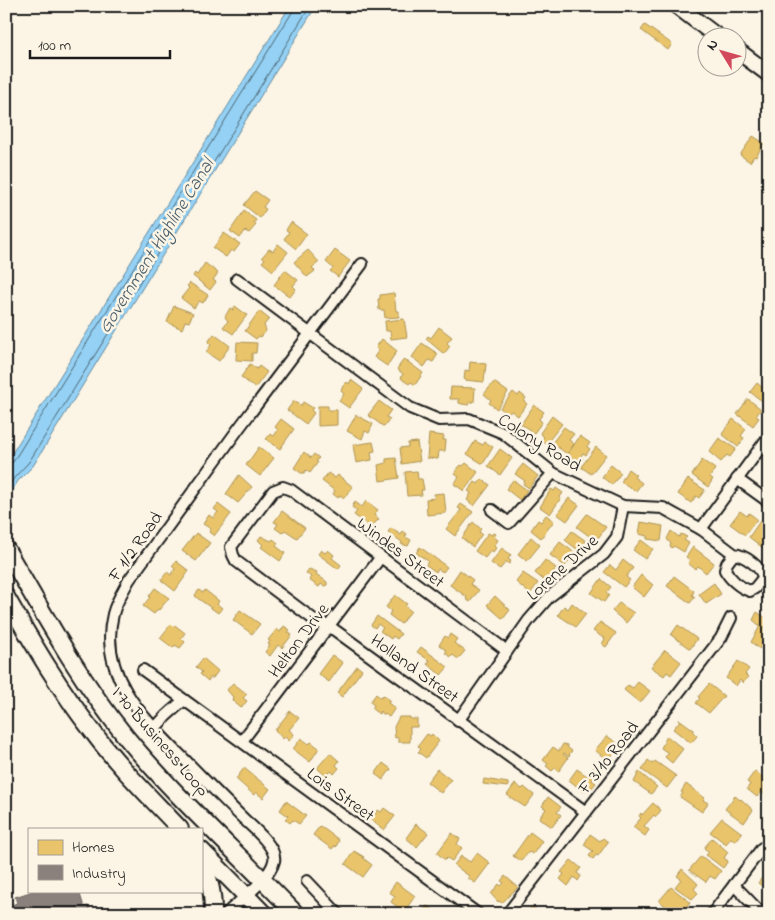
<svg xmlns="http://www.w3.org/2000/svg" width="775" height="920" font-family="'Indie Flower',sans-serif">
  <rect width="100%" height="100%" fill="#fcf5e5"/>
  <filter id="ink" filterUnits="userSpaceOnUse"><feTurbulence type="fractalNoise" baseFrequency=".02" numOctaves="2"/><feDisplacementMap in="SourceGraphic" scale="10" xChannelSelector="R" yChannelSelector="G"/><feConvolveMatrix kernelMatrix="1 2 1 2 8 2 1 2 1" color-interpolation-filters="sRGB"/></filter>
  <g filter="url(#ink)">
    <polygon fill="#94d1f4" stroke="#64899e" points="290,6 316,6 33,466 18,481 6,500 6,463"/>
    <g fill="#e9c46a" stroke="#ac9253">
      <polygon points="645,25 672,44 668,50 641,30"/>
      <polygon points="753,136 764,143 756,157 754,156 750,162 740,155"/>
      <polygon points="255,191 268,200 263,207 266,209 260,218 244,205"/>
      <polygon points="244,211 256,220 254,223 256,225 249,233 245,231 240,238 230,231"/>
      <polygon points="291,222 307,234 296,249 284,239 289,232 286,230"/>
      <polygon points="224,233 240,244 234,252 231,250 226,257 213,248"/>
      <polygon points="278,244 288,252 273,271 262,262 265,259 262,257 269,249 273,251"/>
      <polygon points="308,250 319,262 312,268 315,271 307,277 294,262"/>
      <polygon points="335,250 350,261 338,277 330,271 333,268 326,262"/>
      <polygon points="205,263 218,273 213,280 216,282 210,290 193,276 195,273 197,275"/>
      <polygon points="285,270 298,280 293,286 296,289 290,297 274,285"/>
      <polygon points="190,283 208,295 203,303 199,301 194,308 181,298 189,288 187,286"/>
      <polygon points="394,293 396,311 399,311 399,317 385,318 384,310 379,310 378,299 380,299 380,295"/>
      <polygon points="174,306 193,313 189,322 185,321 182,329 167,322"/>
      <polygon points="235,306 247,315 233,334 223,327 228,321 225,317 226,315 230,308 233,310"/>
      <polygon points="259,311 269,319 264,325 266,331 261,337 259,336 256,339 245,331"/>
      <polygon points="404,319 407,337 391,339 390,331 386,331 385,321"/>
      <polygon points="439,327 452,337 447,343 450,346 444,354 426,339 428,336 431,338"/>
      <polygon points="214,334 230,346 219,361 206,352 211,345 208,342"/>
      <polygon points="382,339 397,351 387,366 374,357 379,350 376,347"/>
      <polygon points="237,342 257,343 256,353 252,353 252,361 236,360"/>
      <polygon points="422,343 438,354 433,362 429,360 424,367 412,357"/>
      <polygon points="404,359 423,373 415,385 411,382 409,384 403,380 401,378 403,374 397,369"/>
      <polygon points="470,362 486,364 484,382 464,380 465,370 469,371"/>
      <polygon points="250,364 257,369 259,366 267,372 255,388 241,377"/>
      <polygon points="351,380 363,389 349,408 339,401 344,394 341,391 343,386 347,382 349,384"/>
      <polygon points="494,382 508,392 497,409 489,403 491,400 484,394"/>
      <polygon points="757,383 763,388 766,386 769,388 769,406 750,392"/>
      <polygon points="451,387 475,388 474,402 469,402 469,405 462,404 459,403 459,399 450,399"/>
      <polygon points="513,392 518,396 520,393 526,398 524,401 527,404 518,416 511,411 508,414 500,408"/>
      <polygon points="748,399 761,409 756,416 759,418 753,426 737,414"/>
      <polygon points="294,401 301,406 303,402 313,408 311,410 314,413 306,424 287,410"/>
      <polygon points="379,401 391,410 386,417 390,419 384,427 368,415"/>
      <polygon points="534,405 544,412 539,419 542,422 534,433 521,424"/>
      <polygon points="318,406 328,406 328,410 337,410 337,425 318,426"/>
      <polygon points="356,415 373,424 369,433 365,431 362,439 347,431"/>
      <polygon points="552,416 562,424 546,444 541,440 544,437 540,433"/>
      <polygon points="281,419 294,429 280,449 266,439 270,434 274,436 278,430 275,427"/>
      <polygon points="733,419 746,429 741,436 744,438 738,447 722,434"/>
      <polygon points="564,427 574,434 569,440 574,444 567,454 552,443"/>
      <polygon points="429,434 444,436 443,440 446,440 445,451 439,451 438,459 427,458"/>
      <polygon points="580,436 590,443 587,447 590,449 586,455 583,453 581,456 583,458 578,466 573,463 575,460 567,455"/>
      <polygon points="719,438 736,449 730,457 727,455 721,462 709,452"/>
      <polygon points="475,441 483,445 485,442 493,447 483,464 467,454"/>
      <polygon points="373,442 375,451 371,452 372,460 356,463 353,445"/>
      <polygon points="417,442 420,461 402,464 400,448 408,447 408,443"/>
      <polygon points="259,447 274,458 260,476 246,465"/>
      <polygon points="596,447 606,455 591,474 581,467"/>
      <polygon points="500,449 512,458 500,475 488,466"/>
      <polygon points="304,452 311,458 314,454 319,458 316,461 318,462 310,473 306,470 304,473 301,473 294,468"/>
      <polygon points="396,458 399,478 380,481 378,465 386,463 386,459"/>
      <polygon points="702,460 715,469 710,477 713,479 708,487 692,475"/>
      <polygon points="466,463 478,472 464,491 454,484 459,477 455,474 458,468 461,465 463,466"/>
      <polygon points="523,464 538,476 529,488 523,484 525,481 515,474"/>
      <polygon points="611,465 621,473 612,485 602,477"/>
      <polygon points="628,469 636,475 634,477 642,483 636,491 621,482"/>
      <polygon points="417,471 418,479 422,479 424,490 421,490 422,495 407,496 405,472"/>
      <polygon points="328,473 335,478 338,475 353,487 344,498 340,495 338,498 333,494 335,491 322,481"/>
      <polygon points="239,475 252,487 238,503 226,494"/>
      <polygon points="482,479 490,485 474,506 467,500 471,493 468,491 475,482 478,484"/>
      <polygon points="688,479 705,490 699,498 696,496 691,503 678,494"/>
      <polygon points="513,480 527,490 520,500 506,489"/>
      <polygon points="556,488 563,493 560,497 561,498 550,514 540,507 551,489 554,491"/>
      <polygon points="444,493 446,513 427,515 426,499 435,498 434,494"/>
      <polygon points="569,498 579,505 567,521 557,514"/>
      <polygon points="366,501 378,510 374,515 379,519 371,527 354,515 357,511 352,507 355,502 362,507"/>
      <polygon points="218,504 231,514 214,536 209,532 211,529 203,524 209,515 213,518 218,512 214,509"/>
      <polygon points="461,504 473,512 455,536 446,529 461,510 458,508"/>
      <polygon points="282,511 305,528 297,538 285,530 282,533 275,528 278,524 274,522"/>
      <polygon points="740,511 747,516 749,513 757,519 745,535 730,524"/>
      <polygon points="587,514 606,527 596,541 577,527"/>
      <polygon points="546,515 554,521 541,538 531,530 538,520 541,522"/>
      <polygon points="760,521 768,527 766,530 769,532 769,541 763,548 749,537"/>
      <polygon points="473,522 481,529 479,532 482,534 473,547 462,538"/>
      <polygon points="641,522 663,526 661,541 647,539 647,536 639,534"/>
      <polygon points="391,528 401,535 403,531 407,534 405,537 411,540 408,546 401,544 402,542 388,532"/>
      <polygon points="572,531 586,541 578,550 565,540"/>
      <polygon points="671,531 679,537 681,534 687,537 684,540 689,543 684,552 674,546 672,548 670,546 671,544 667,539"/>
      <polygon points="196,533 210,543 196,561 182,551"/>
      <polygon points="488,533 492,535 493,533 496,534 494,537 498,540 494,546 496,548 493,552 491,550 485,558 475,551"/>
      <polygon points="261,536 271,541 273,539 278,543 276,546 285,553 280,561 261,547 263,545 258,540"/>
      <polygon points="531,537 540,545 527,561 518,554"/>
      <polygon points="641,540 653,549 645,559 633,550"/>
      <polygon points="560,542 575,553 565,566 550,555"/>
      <polygon points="420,547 447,567 443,572 438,569 436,572 426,565 428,561 416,553"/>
      <polygon points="693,547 714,563 706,573 698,566 695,569 688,563 690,560 686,557"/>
      <polygon points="502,548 511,555 508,559 511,561 509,564 506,562 500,569 491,563"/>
      <polygon points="321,550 325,553 328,550 334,555 332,558 341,565 338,569 318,554"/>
      <polygon points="545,560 556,568 546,582 535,573"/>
      <polygon points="623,560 633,568 626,577 630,580 624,587 604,572 610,565 616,570"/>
      <polygon points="176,561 189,571 175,591 161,580 167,572 171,575 175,569 172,566"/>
      <polygon points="309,569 317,572 316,574 327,582 327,585 324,586 321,584 319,587 309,580 311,577 306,573"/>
      <polygon points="460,570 473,580 470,584 479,590 470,602 466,599 467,597 450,585"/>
      <polygon points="523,573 538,583 530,594 516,582"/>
      <polygon points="641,575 653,585 644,597 632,587"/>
      <polygon points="674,576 694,591 692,595 695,597 690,603 667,586"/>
      <polygon points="601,579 611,587 606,593 609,595 604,602 591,593"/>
      <polygon points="714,583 721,594 706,604 699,594"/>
      <polygon points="155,588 169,598 159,610 158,609 154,614 143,606 150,597 149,596"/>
      <polygon points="199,590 203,593 205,590 219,601 217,604 222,608 218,613 196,597 195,595"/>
      <polygon points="395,595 407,604 405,606 411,611 401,624 389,615 391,611 386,607"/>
      <polygon points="495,596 510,610 503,619 487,605"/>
      <polygon points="572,603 586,614 576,627 558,615 564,606 568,609"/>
      <polygon points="619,603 634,613 626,623 612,611"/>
      <polygon points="240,610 260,624 252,634 233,620"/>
      <polygon points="757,612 769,620 769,641 767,639 760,649 751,642 760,626 753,620"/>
      <polygon points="377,616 401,634 397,639 393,636 391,639 380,631 383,628 378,624 375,628 371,625"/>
      <polygon points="600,622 616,633 606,647 602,644 605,639 593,631"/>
      <polygon points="171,624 174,627 176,626 185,633 181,638 185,642 180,648 175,645 173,648 160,638"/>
      <polygon points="678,625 697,639 690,649 671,635"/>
      <polygon points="284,626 290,630 288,632 292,635 282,648 278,645 270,656 265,652 270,645 268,644 270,641 268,640 277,629 280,632"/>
      <polygon points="450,634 457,639 454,643 465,651 458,659 453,655 451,657 445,653 447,651 439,645 445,636 448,638"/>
      <polygon points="421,647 448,667 441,675 427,664 430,661 417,652"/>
      <polygon points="665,650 681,662 671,675 667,672 664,676 651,667"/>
      <polygon points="332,655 343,663 329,682 318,674"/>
      <polygon points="203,658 218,671 213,678 210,678 208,681 200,674 202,672 196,667"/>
      <polygon points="738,661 749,669 745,674 748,677 743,683 740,680 736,686 726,678"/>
      <polygon points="357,666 362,670 342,697 337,693"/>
      <polygon points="638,682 650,691 640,703 624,690 628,685 633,688"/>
      <polygon points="233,683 247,694 243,698 247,701 241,708 232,700 233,697 227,690"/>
      <polygon points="709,684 724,696 709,713 696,703 700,698 698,697"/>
      <polygon points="376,694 381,698 383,695 390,701 388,703 395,708 389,717 385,714 384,715 381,711 379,714 372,709 374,705 370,702"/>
      <polygon points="290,711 299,718 289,730 294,734 289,741 286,738 286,736 283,739 275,730"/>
      <polygon points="399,717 410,717 410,719 417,719 417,727 410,727 410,742 398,742 398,737 395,738 394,727"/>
      <polygon points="679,719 694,730 693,732 697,736 691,743 673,729 679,722"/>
      <polygon points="427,734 431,736 432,734 439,741 426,758 418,752 421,749 418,746"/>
      <polygon points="607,736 620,745 608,761 595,750"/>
      <polygon points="667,736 683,749 672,763 665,757 668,753 661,748"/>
      <polygon points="301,738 309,744 311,742 319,748 310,762 293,749"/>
      <polygon points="563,744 567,745 568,748 572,751 569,754 570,755 569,757 564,753 563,754 568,758 559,771 555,768 552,771 546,766 548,764 543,760 553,747 559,751"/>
      <polygon points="330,753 339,761 336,765 339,768 334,774 331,771 326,776 317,768"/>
      <polygon points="648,760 653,764 655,761 676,776 667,788 642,770"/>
      <polygon points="383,763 391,769 383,780 375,774"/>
      <polygon points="594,767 598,770 592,780 596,783 591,789 587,787 584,792 569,780 577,769 587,776"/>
      <polygon points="244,768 270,789 263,798 256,792 254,795 236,779"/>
      <polygon points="437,769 451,780 441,793 427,782"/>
      <polygon points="755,771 769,782 767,796 761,792 757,797 747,789 750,784 747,782"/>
      <polygon points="639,772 657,787 651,794 634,782"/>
      <polygon points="484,779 508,783 508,787 483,784"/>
      <polygon points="515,784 522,789 524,787 534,795 525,807 507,795"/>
      <polygon points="686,784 705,798 703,800 708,803 702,812 680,797 683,793 681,792"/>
      <polygon points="735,796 740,800 741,799 753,810 744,823 725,809"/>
      <polygon points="548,797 561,807 557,812 561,815 552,827 539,818 546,809 542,806"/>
      <polygon points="286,801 306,816 299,824 293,820 290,823 285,819 288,816 280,810"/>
      <polygon points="653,803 661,810 656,817 654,815 644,826 649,830 645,836 633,827 641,818 639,816 641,813 642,815"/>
      <polygon points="384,808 395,816 384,830 371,820 378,810 381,812"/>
      <polygon points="722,818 742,833 736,841 731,838 726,844 710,832"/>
      <polygon points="416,824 428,833 417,847 406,838"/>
      <polygon points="320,826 339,840 336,847 334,846 332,849 313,835"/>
      <polygon points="530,832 542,841 533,854 529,852 521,861 513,856"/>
      <polygon points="452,833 460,839 457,844 462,848 452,861 447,858 445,860 437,853"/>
      <polygon points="590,834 600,841 603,838 608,842 598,856 596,855 593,859 589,856 593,851 584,845"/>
      <polygon points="712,838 728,852 724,858 728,861 723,868 706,855 709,852 704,848"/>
      <polygon points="354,851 364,857 363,858 372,865 363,877 345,864"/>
      <polygon points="477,853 490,863 475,883 468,878 469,876 454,865 461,856 470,862"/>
      <polygon points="701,856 721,871 715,879 710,876 706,882 689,870"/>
      <polygon points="571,860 581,868 577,873 581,876 578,881 574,877 568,886 560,879 564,874 561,872"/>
      <polygon points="682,869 698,884 694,889 698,893 692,899 675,887 681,879 677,876"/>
      <polygon points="767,871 769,872 769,891 758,883"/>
      <polygon points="505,876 518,887 502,903 499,901 498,902 491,894 499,884 501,886 504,883 501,881"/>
      <polygon points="396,882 415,896 404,912 391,902 395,896 389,892"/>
      <polygon points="671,887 690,902 684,910 680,907 675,913 659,901"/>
      <polygon points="427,906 436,911 438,914 421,914"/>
      <polygon points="532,906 542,914 526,914"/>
    </g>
    <polygon fill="#8a817c" stroke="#69635f" points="33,891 79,891 84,907 88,906 91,914 6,914 6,907 17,903 15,897"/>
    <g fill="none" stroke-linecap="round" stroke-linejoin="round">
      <g stroke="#4c6472" stroke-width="1">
        <polyline points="6,464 13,462 293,11 294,6"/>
        <polyline points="6,490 14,478 29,462 310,6"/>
      </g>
      <defs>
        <g id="street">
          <path d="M237 279 410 408 439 420 469 419 503 433 553 473 623 506 663 508 701 529 734 554C744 555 762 567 763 578L755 588 750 591C740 588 730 579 725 570L727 563 734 554"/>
          <polyline points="737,479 769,502"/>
          <polyline points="492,510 509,523 553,473"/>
          <polyline points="701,529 769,436"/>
          <polyline points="507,651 291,490 283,487 273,491 231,547 233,555 236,561 317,622 329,626 586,812"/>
          <polyline points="143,670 478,914"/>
          <polyline points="458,721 529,620 549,597 604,554 617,537 623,506"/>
          <polyline points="154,729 166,716 184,700"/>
          <polyline points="242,741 380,558"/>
          <polyline points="307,881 338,914"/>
          <polyline points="734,885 762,914"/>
          <path d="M226 914C239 901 270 879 274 861 277 849 256 830 247 822 224 800 202 777 180 755 142 717 98 673 113 614 116 602 123 591 129 580L239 428 362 264"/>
          <polyline points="507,914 721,638 731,618"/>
          <polyline points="712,914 762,848"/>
        </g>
        <g id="secondary">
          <polyline points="677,6 719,38"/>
          <polyline points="738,51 769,74"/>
        </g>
        <g id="primary">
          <path d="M6 549C43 613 79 679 126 737 177 799 240 855 296 914"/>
          <path d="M6 597C33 644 60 690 93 732 119 767 150 797 180 829"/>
          <polyline points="201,850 264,914"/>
          <path d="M201 864C211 880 213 895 213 914"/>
        </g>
      </defs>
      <use href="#street" stroke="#1c1c1c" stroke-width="14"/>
      <use href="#secondary" stroke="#1c1c1c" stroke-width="19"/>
      <use href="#primary" stroke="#1c1c1c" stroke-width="20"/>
      <use href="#street" stroke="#fcf5e5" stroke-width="10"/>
      <use href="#secondary" stroke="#fcf5e5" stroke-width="15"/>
      <use href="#primary" stroke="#fcf5e5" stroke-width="16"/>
    </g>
  </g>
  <g text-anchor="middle" stroke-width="5" stroke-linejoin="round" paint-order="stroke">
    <g font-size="18" fill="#1c1c1c" stroke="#fcf5e5">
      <text transform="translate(540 442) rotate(32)" y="6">Colony Road</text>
      <text transform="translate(135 546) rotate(-55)" y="6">F 1/2 Road</text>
      <text transform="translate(401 552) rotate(37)" y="6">Windes Street</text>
      <text transform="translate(562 567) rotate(-42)" y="6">Lorene Drive</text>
      <text transform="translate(298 640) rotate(-53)" y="6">Helton Drive</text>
      <text transform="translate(415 668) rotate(36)" y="6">Holland Street</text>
      <text transform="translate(161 741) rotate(49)" y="6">I 70 Business Loop</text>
      <text transform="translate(608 757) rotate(-52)" y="6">F 3/10 Road</text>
      <text transform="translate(341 794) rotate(36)" y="6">Lois Street</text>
    </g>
    <g font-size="19" font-style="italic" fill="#465b68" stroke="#fcf5e5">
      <text transform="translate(155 245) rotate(-58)" y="7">Government Highline Canal</text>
    </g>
  </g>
  <rect width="775" height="920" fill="none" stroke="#fcf5e5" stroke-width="25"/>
  <rect x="12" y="12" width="750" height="895" fill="none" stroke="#1c1c1c" stroke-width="2" filter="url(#ink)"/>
  <rect x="28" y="828" width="175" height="65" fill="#fcf5e5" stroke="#a29e95"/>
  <rect x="38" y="840" width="25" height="15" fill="#e9c46a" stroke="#a29e95"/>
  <text x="72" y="852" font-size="15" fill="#1c1c1c">Homes</text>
  <rect x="38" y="865" width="25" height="15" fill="#8a817c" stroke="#a29e95"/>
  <text x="72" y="878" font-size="15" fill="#1c1c1c">Industry</text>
  <g transform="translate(722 52) rotate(307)"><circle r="24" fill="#fcf5e5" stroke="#a29e95"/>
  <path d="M0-4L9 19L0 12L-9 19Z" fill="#d1495b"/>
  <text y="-8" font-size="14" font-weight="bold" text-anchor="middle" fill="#1c1c1c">N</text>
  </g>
  <path d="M30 50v8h140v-8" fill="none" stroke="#1c1c1c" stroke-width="2.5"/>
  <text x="38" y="50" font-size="15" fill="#1c1c1c" stroke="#fcf5e5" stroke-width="4" paint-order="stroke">100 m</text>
</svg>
